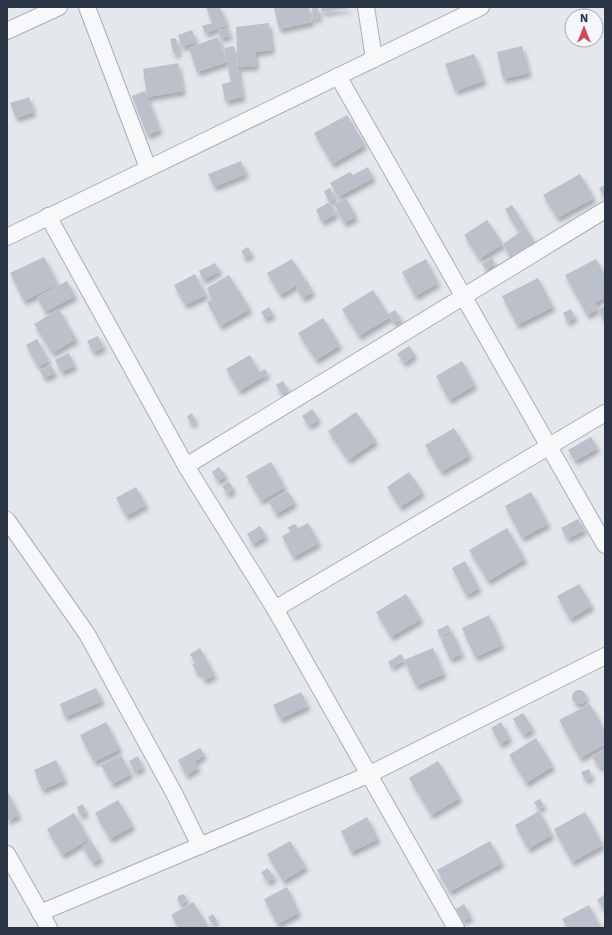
<svg xmlns="http://www.w3.org/2000/svg" width="612" height="935" font-family="'Work Sans',sans-serif">
  <defs>
    <filter id="shadow"><feDropShadow dx="2.5" dy="4.5" stdDeviation="2" flood-color="#0004"/></filter>
  </defs>
  <rect width="100%" height="100%" fill="#e4e7ec"/>
  <g fill="#bbc0ca" filter="url(#shadow)">
    <polygon points="206,7 220,7 227,25 205,33 202,26 212,23"/>
    <polygon points="279,7 309,7 312,22 279,29 274,8"/>
    <polygon points="312,7 318,7 319,18 313,19"/>
    <polygon points="321,7 349,7 350,8 322,12"/>
    <polygon points="269,23 272,50 255,52 256,66 238,67 236,27"/>
    <polygon points="228,28 230,36 220,38 218,30"/>
    <polygon points="192,30 197,42 182,47 178,35"/>
    <polygon points="218,37 227,62 197,72 189,48"/>
    <polygon points="176,38 179,53 174,54 170,39"/>
    <polygon points="234,46 243,97 225,101 222,84 231,82 224,48"/>
    <polygon points="522,46 529,73 503,79 497,52"/>
    <polygon points="474,54 484,81 455,91 445,64"/>
    <polygon points="178,63 183,91 147,97 143,69"/>
    <polygon points="145,91 160,130 147,135 132,96"/>
    <polygon points="29,97 34,112 16,118 10,103"/>
    <polygon points="347,115 365,145 332,164 314,133"/>
    <polygon points="241,161 246,174 214,187 208,174"/>
    <polygon points="368,167 373,178 338,197 330,183 350,172 353,175"/>
    <polygon points="580,174 594,198 557,218 543,195"/>
    <polygon points="605,185 605,199 599,188"/>
    <polygon points="330,188 335,199 329,202 324,191"/>
    <polygon points="346,198 356,217 344,223 334,204"/>
    <polygon points="329,202 336,214 322,222 316,210"/>
    <polygon points="512,205 526,228 519,232 505,209"/>
    <polygon points="487,220 503,244 479,259 464,235"/>
    <polygon points="526,228 535,242 511,258 503,244"/>
    <polygon points="248,247 252,254 245,258 241,251"/>
    <polygon points="44,257 58,284 24,301 10,273"/>
    <polygon points="492,258 495,264 485,269 482,264"/>
    <polygon points="292,259 305,280 280,295 267,273"/>
    <polygon points="426,259 438,283 415,296 402,272"/>
    <polygon points="596,259 605,275 605,297 595,303 598,309 587,315 565,275"/>
    <polygon points="215,263 220,271 203,280 199,271"/>
    <polygon points="195,274 206,295 185,305 174,285"/>
    <polygon points="229,275 250,309 220,326 207,302 212,300 207,288"/>
    <polygon points="538,278 553,307 517,325 502,296"/>
    <polygon points="67,281 75,296 45,312 37,297"/>
    <polygon points="307,281 313,292 302,298 296,287"/>
    <polygon points="373,290 388,314 395,310 401,319 394,323 390,317 359,336 342,309"/>
    <polygon points="605,306 605,322 598,309"/>
    <polygon points="269,307 273,314 265,319 261,312"/>
    <polygon points="59,309 76,339 52,353 34,324"/>
    <polygon points="571,309 575,318 567,322 563,313"/>
    <polygon points="323,318 340,345 316,360 298,333"/>
    <polygon points="98,336 104,347 93,352 87,341"/>
    <polygon points="37,339 49,360 38,367 26,345"/>
    <polygon points="409,346 415,355 404,363 397,354"/>
    <polygon points="69,353 75,366 61,372 55,360"/>
    <polygon points="250,355 259,372 265,369 268,374 239,391 226,369"/>
    <polygon points="462,361 475,385 449,400 436,376"/>
    <polygon points="51,365 55,373 44,378 40,371"/>
    <polygon points="283,381 289,391 282,395 276,385"/>
    <polygon points="312,409 319,419 309,426 302,416"/>
    <polygon points="356,412 376,441 348,460 328,431"/>
    <polygon points="192,413 196,422 191,424 187,416"/>
    <polygon points="454,428 470,455 441,472 425,445"/>
    <polygon points="591,437 598,448 575,461 568,450"/>
    <polygon points="271,462 285,487 261,501 246,476"/>
    <polygon points="219,467 226,476 218,481 212,472"/>
    <polygon points="409,472 423,492 400,507 387,487"/>
    <polygon points="229,482 234,489 227,494 222,486"/>
    <polygon points="136,487 146,505 126,516 116,498"/>
    <polygon points="288,491 295,503 276,514 269,502"/>
    <polygon points="531,492 548,524 522,538 505,506"/>
    <polygon points="578,519 585,530 567,539 561,528"/>
    <polygon points="308,523 319,543 293,557 282,536 290,532 288,527 295,524 298,528"/>
    <polygon points="260,526 266,536 253,544 247,534"/>
    <polygon points="507,528 525,559 488,581 469,550"/>
    <polygon points="465,561 479,588 466,595 452,568"/>
    <polygon points="579,584 592,606 570,619 557,596"/>
    <polygon points="406,594 421,619 391,637 376,612"/>
    <polygon points="489,615 502,645 475,657 462,628"/>
    <polygon points="448,625 451,630 440,636 437,630"/>
    <polygon points="453,633 462,654 450,659 441,639"/>
    <polygon points="200,648 215,675 204,680 200,672 197,673 192,664 195,663 190,654"/>
    <polygon points="433,648 444,674 416,686 404,660"/>
    <polygon points="401,654 404,660 391,667 388,662"/>
    <polygon points="96,688 102,701 65,717 60,704"/>
    <circle cx="579" cy="697" r="7"/>
    <polygon points="301,692 308,706 280,719 273,705"/>
    <polygon points="590,704 605,731 605,744 580,758 559,720"/>
    <polygon points="523,713 533,729 523,735 513,719"/>
    <polygon points="106,722 120,749 94,762 80,735"/>
    <polygon points="501,722 510,738 500,744 491,728"/>
    <polygon points="536,738 553,766 526,783 509,755"/>
    <polygon points="200,748 205,755 195,761 198,768 186,775 178,760"/>
    <polygon points="605,749 605,765 600,768 592,757"/>
    <polygon points="121,755 131,774 112,784 101,765"/>
    <polygon points="138,756 143,767 135,772 129,761"/>
    <polygon points="56,760 65,780 42,790 34,770"/>
    <polygon points="438,761 460,798 431,815 409,778"/>
    <polygon points="589,769 592,777 585,780 581,772"/>
    <polygon points="7,790 19,815 7,821"/>
    <polygon points="540,799 544,806 538,809 534,802"/>
    <polygon points="118,800 133,826 110,839 95,813"/>
    <polygon points="83,804 86,813 80,815 77,807"/>
    <polygon points="539,811 552,835 528,849 515,825"/>
    <polygon points="585,812 603,845 572,862 554,829"/>
    <polygon points="74,813 89,839 62,855 47,829"/>
    <polygon points="367,817 378,839 351,852 341,831"/>
    <polygon points="91,841 101,858 93,863 82,846"/>
    <polygon points="290,841 306,867 283,881 267,854"/>
    <polygon points="490,841 502,863 449,892 437,870"/>
    <polygon points="267,868 275,877 268,882 261,873"/>
    <polygon points="287,887 299,913 277,924 264,899"/>
    <polygon points="605,894 605,911 597,900"/>
    <circle cx="182" cy="899" r="4.5"/>
    <polygon points="193,902 208,926 205,928 179,928 171,915"/>
    <polygon points="464,904 471,917 463,921 456,909"/>
    <polygon points="589,905 601,928 567,928 562,919"/>
    <polygon points="213,914 217,921 212,924 208,917"/>
  </g>
  <g fill="none" stroke-linecap="round" stroke-linejoin="round">
    <defs>
      <g id="minor">
        <polyline points="87,7 148,168"/>
        <polyline points="366,7 374,59"/>
        <polyline points="7,31 59,7"/>
        <polyline points="338,76 605,545"/>
        <polyline points="48,216 186,466 275,609 456,928"/>
        <polyline points="7,237 481,7"/>
        <polyline points="186,466 605,210"/>
        <polyline points="7,520 87,634 175,795 200,846"/>
        <polyline points="275,609 605,413"/>
        <polyline points="7,854 49,928"/>
        <polyline points="40,913 368,775 605,656"/>
      </g>
    </defs>
    <use href="#minor" stroke="#a9aeb7" stroke-width="18"/>
    <use href="#minor" stroke="#f7f8fa" stroke-width="16"/>
  </g>
  <rect width="612" height="935" fill="none" stroke="#2b3445" stroke-width="16"/>
  <g transform="translate(584 28)"><circle r="19" fill="#f4f6f9" stroke="#a4a8b1"/>
  <path d="M0-3L7 15L0 10L-7 15Z" fill="#d1495b"/>
  <text y="-6" font-size="11" font-weight="bold" text-anchor="middle" fill="#2b3445">N</text>
  </g>
</svg>
